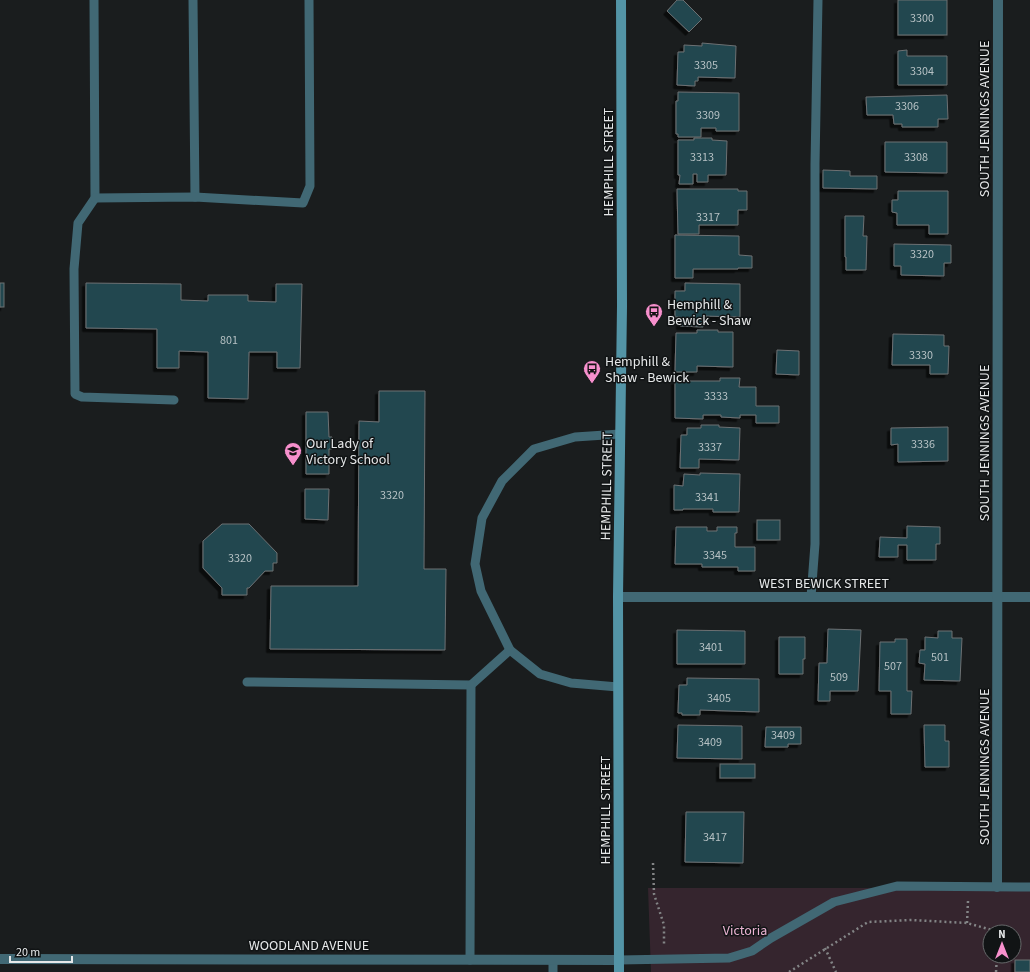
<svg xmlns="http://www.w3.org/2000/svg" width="1030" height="972" font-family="'Source Sans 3',sans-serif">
  <defs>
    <filter id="shadow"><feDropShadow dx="-3.5" dy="3.5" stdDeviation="0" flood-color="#0009"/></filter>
  </defs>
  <rect width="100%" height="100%" fill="#1a1d1e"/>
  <path fill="#35252e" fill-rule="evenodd" d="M1030 885V972H651L648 888H947ZM990 932H1014V956H990Z"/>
  <g fill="#214650" stroke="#6d7173" filter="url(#shadow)">
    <polygon points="677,0 683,0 702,19 689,32 667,11"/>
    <rect x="898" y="0" width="49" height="35"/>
    <polygon points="702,43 736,46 735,78 698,77 698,81 695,81 695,86 677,85 678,52 684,52 684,45 702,46"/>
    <polygon points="907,50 907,56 947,56 947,85 898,85 898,51"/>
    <polygon points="678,92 739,93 739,131 716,131 716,128 701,128 701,137 678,137 678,134 676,134 676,101 678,101"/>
    <polygon points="947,95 948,119 938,119 938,127 902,127 902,124 894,124 893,115 867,115 866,97"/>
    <polygon points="694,138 712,138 712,140 727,141 726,175 708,175 708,182 697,182 697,174 693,174 693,184 679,184 680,175 678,175 678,140 694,140"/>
    <polygon points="885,142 947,142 947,173 885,172"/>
    <polygon points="823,170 850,171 850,176 877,176 877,189 823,188"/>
    <polygon points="677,189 738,189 738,191 747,191 747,210 738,210 738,225 699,225 699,234 678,234"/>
    <polygon points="898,191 948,191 948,234 929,234 929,225 897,225 897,213 892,212 892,200 898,200"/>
    <polygon points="845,216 864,216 863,236 867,236 866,270 846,270 846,257 845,257"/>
    <polygon points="675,235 739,236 739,255 752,256 752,268 738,268 738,269 693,269 693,278 675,278"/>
    <polygon points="894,244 951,245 951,263 944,263 944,276 901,275 901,266 894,266"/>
    <rect x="0" y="283" width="4" height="24"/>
    <polygon points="86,283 181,284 181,300 208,301 208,295 248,295 248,301 276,302 276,284 302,284 300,368 277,368 277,352 249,352 248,399 208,398 208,352 179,351 179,368 157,368 157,329 86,328"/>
    <polygon points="685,283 740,284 740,317 703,316 703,327 680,326 680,317 675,317 675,291 685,291"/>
    <polygon points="697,330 718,330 718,332 733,332 733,367 697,366 697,372 675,372 676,333 697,333"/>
    <polygon points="893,334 944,335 944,346 949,346 948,374 930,374 930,365 892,365"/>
    <polygon points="777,350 799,351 799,375 776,374"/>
    <polygon points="720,378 740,378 739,387 756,387 756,406 779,406 779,423 756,423 756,415 740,415 740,418 721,417 721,415 703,415 703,419 675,418 675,381 720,381"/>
    <polygon points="379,391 425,391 424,569 446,569 445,650 270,649 271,586 358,586 359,421 379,422"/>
    <polygon points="306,412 328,412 329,437 332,437 332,449 329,449 329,474 306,474"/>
    <polygon points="701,425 719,425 719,427 740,428 739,460 699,459 699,468 680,468 681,435 687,435 687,428 701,428"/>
    <polygon points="948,427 948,461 898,462 898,444 891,445 891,428"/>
    <polygon points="700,473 740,474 739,512 713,512 713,509 683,509 683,510 674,510 674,485 683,486 684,474 700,475"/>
    <polygon points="305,489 329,489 328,520 305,519"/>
    <rect x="757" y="520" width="23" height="20"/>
    <polygon points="222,524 249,524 277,553 277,563 273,563 273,571 265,571 249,588 247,588 247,595 222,595 222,588 203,568 203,541"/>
    <polygon points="907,526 940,527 940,544 936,544 936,560 907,560 907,545 898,545 898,557 879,557 880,537 907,538"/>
    <polygon points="676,527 707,527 707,531 717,531 717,527 737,527 737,533 735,533 735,547 755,547 755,571 738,571 738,567 702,567 702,564 675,564"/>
    <polygon points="828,629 861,630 858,691 830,691 830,701 818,701 819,663 827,663"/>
    <polygon points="677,630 745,631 745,664 677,664"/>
    <polygon points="938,631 952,631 952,638 962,638 960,681 924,680 925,664 919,663 920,650 925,650 925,637 938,638"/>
    <polygon points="779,637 805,637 805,659 803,659 803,674 779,674"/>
    <polygon points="895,639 907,639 907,691 912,691 911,714 891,714 891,691 879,691 880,642 895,642"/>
    <polygon points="687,678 759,679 759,712 700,710 700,715 682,715 682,713 678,713 679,685 687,685"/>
    <polygon points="678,725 742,726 742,759 677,758"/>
    <polygon points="924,725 945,725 945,741 949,741 949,767 925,767"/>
    <polygon points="766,727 801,727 801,744 788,744 788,747 765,747"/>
    <rect x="720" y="764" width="35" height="14"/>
    <polygon points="686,812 744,812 743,863 685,862"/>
    <rect x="1015" y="960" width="15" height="12"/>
  </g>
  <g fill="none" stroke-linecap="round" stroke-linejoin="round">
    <g stroke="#838586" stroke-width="2.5" stroke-dasharray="2 3" stroke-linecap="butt">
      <polyline points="653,863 654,894 664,925 664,946"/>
      <polyline points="967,923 968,901"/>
      <polyline points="825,948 836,972"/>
      <polyline points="789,972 868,922 912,920 967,923 999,932"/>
      <polyline points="996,972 997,956"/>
    </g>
    <g stroke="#416874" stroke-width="9">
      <polyline points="94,0 95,198 78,223 74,269 75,394 82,397 174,400"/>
      <polyline points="193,0 195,197"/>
      <polyline points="95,198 195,197 303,203 310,186 309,0"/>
      <polyline points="811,597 815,544 815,164 818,0"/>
      <polyline points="247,682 471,685 510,650"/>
      <polyline points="618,687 571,683 540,674 510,650 481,591 475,564 482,518 502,481 534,449 575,437 620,434"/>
      <polyline points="470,960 471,685"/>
      <polyline points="553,960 553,972"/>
      <polyline points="619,960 729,958 752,951 771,938 834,902 897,886 1030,887"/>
    </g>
    <g stroke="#416874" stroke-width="10">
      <polyline points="618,597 1030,597"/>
      <polyline points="997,887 998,0"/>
      <polyline points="0,959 619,960"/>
    </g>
    <polyline stroke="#5394a6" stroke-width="10" points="619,972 618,597 622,306 621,0"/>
  </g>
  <defs>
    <symbol id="bus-pin" viewBox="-11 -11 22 30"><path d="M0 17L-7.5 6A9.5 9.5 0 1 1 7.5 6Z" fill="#f790cd" stroke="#111415"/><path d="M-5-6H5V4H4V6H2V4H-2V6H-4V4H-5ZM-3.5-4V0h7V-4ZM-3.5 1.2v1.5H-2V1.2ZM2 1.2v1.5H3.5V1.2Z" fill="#111"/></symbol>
    <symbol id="school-pin" viewBox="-11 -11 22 30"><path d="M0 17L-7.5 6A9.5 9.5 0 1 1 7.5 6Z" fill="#f790cd" stroke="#111415"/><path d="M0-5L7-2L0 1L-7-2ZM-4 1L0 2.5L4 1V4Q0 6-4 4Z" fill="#111"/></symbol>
  </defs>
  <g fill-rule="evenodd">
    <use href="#bus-pin" x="644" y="302" width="20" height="27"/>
    <use href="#bus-pin" x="582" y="359" width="20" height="27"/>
    <use href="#school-pin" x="283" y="441" width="20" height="27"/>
  </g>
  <g text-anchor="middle" stroke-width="3" stroke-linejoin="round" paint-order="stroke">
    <g font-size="12" fill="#b5c0c3">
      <text x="922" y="22">3300</text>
      <text x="706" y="69">3305</text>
      <text x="922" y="75">3304</text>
      <text x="907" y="110">3306</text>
      <text x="708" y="119">3309</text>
      <text x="702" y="161">3313</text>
      <text x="916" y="161">3308</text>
      <text x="708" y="221">3317</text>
      <text x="922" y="258">3320</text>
      <text x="229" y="344">801</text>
      <text x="921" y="359">3330</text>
      <text x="716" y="400">3333</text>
      <text x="923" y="448">3336</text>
      <text x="710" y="451">3337</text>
      <text x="392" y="499">3320</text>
      <text x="707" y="501">3341</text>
      <text x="715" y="559">3345</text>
      <text x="240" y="562">3320</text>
      <text x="711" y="651">3401</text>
      <text x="940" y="661">501</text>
      <text x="893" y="670">507</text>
      <text x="839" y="681">509</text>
      <text x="719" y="702">3405</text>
      <text x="783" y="739">3409</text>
      <text x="710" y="746">3409</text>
      <text x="715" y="841">3417</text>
    </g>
    <g font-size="14" fill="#e6e8e9" stroke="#111415">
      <text transform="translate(984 119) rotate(-90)" y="5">SOUTH JENNINGS AVENUE</text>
      <text transform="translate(608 162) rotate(-90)" y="5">HEMPHILL STREET</text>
      <text transform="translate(984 443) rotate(-90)" y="5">SOUTH JENNINGS AVENUE</text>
      <text transform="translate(606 486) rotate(-89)" y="5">HEMPHILL STREET</text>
      <text x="824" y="588">WEST BEWICK STREET</text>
      <text transform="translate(984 767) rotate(-90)" y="5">SOUTH JENNINGS AVENUE</text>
      <text transform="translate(605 810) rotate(-90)" y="5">HEMPHILL STREET</text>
      <text x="309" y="950">WOODLAND AVENUE</text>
    </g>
    <g font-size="14" fill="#e6e8e9" stroke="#111415" text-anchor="start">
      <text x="667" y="309">Hemphill &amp;<tspan x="667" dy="16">Bewick - Shaw</tspan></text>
      <text x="605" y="366">Hemphill &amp;<tspan x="605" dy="16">Shaw - Bewick</tspan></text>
      <text x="306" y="448">Our Lady of<tspan x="306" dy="16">Victory School</tspan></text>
    </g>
    <g font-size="14" fill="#ebb3d2" stroke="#111415">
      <text x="745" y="935">Victoria</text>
    </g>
  </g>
  <g transform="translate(1002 944)"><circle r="19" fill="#111415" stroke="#66696a"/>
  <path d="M0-3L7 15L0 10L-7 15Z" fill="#f790cd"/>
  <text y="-6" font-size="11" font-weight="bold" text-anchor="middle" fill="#e6e8e9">N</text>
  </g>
  <path d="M10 956v6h62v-6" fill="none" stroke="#e6e8e9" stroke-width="2"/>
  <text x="16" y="956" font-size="12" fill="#e6e8e9" stroke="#111415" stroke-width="3" paint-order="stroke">20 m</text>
</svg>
